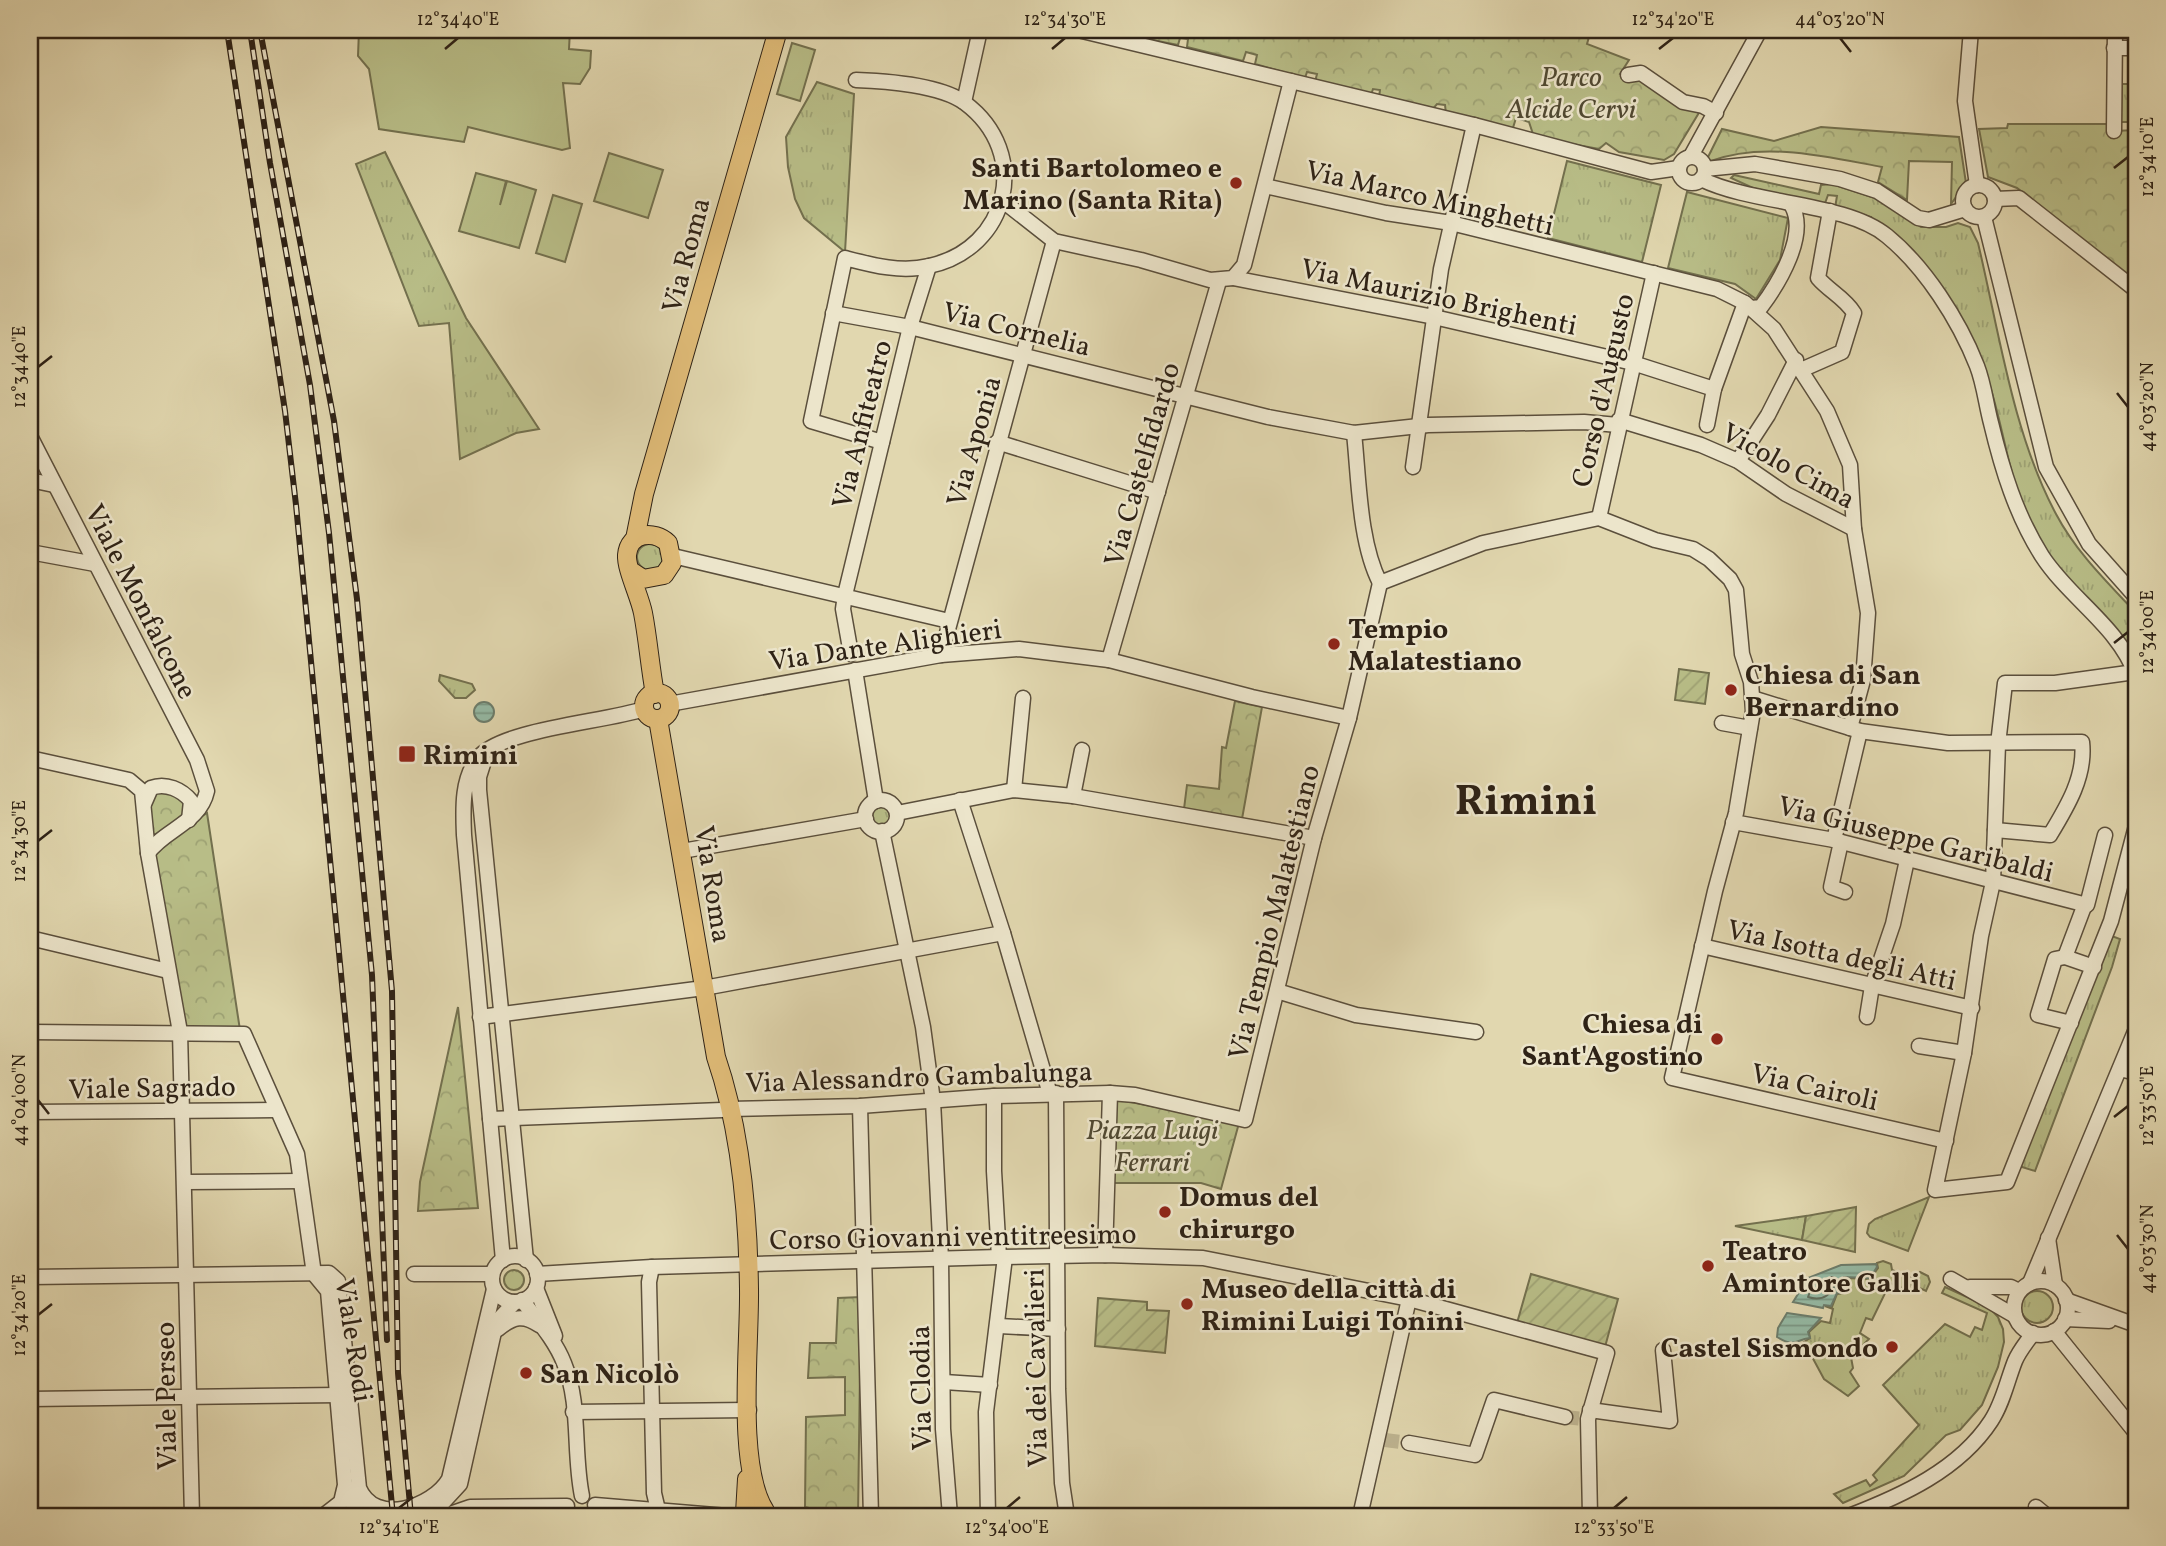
<svg xmlns="http://www.w3.org/2000/svg" width="2166" height="1546" font-family="Vollkorn,serif">
  <defs>
    <pattern id="grass-tufts" width="24" height="20" patternUnits="userSpaceOnUse" patternTransform="scale(1.75)"><rect width="24" height="20" fill="#b8bd87"/><path d="M3 7l-1-3M5 7V3M7 7l1-3M15 17l-1-3M17 17v-4M19 17l1-3" fill="none" stroke="#9ea274"/></pattern>
    <pattern id="park-crowns" width="20" height="18" patternUnits="userSpaceOnUse" patternTransform="scale(1.75)"><rect width="20" height="18" fill="#b8bd87"/><path d="M2 6a3 3 0 1 1 6 0M12 15a3 3 0 1 1 6 0" fill="none" stroke="#9ea274"/></pattern>
    <pattern id="garden-furrows" width="10" height="10" patternUnits="userSpaceOnUse" patternTransform="scale(1.75)"><rect width="10" height="10" fill="#b8bd87"/><path d="M-1 1l2-2M0 10L10 0M9 11l2-2" fill="none" stroke="#9ea274"/></pattern>
    <pattern id="water-rules" width="6" height="5" patternUnits="userSpaceOnUse" patternTransform="scale(1.75)"><rect width="6" height="5" fill="#95baa5"/><path d="M0 2.5h6" fill="none" stroke="#7a9785"/></pattern>
  </defs>
  <rect width="100%" height="100%" fill="#e1d7af"/>
  <filter id="stains"><feTurbulence type="fractalNoise" baseFrequency=".00286" numOctaves="4"/><feColorMatrix values="0 0 0 0 .2 0 0 0 0 .09 0 0 0 0 .02 0 0 0 .5 -.17"/></filter>
  <radialGradient id="worn" r=".72"><stop offset=".6" stop-color="#630" stop-opacity="0"/><stop offset="1" stop-color="#630" stop-opacity=".3"/></radialGradient>
  <g fill="url(#grass-tufts)" stroke="#73704e" stroke-width="2">
    <polygon points="817,82 854,94 845,252 804,218 795,199 788,167 786,137"/>
    <polygon points="2122,84 2136,84 2136,122 2121,122"/>
    <polygon points="385,152 466,318 539,429 516,433 460,459 449,323 419,326 356,164"/>
    <polygon points="1567,161 1661,185 1642,262 1548,238"/>
    <path d="M1734 175 1819 194 1821 185 1832 184 1881 200 1921 227H1946L1958 223 1970 227 1978 243C1999 331 2013 434 2056 514 2076 552 2107 582 2136 613V668C2101 623 2048 571 2027 518 2006 469 2002 414 1983 365 1965 318 1918 240 1870 221L1871 217 1835 208 1837 196 1828 195 1824 206 1753 188 1731 178Z"/>
    <polygon points="1687,192 1788,218 1780,260 1756,299 1735,284 1668,268"/>
    <circle cx="650" cy="557" r="13"/>
    <polygon points="440,675 472,684 475,690 466,698 455,698 439,681"/>
    <circle cx="881" cy="816" r="11"/>
    <polygon points="2109,935 2120,939 2112,967 2035,1171 2019,1166"/>
    <polygon points="1929,1197 1908,1251 1870,1237 1867,1233 1869,1224 1875,1219"/>
    <polygon points="1806,1216 1802,1240 1735,1226"/>
    <polygon points="1883,1261 1891,1264 1892,1270 1912,1278 1920,1272 1928,1276 1930,1282 1926,1291 1911,1284 1908,1290 1890,1283 1872,1320 1866,1318 1860,1333 1869,1339 1857,1351 1850,1352 1853,1368 1850,1372 1859,1386 1848,1396 1824,1379 1810,1353 1802,1350 1801,1344 1810,1338 1809,1332 1821,1321 1830,1323 1833,1309 1825,1306 1832,1307 1837,1294 1844,1293 1845,1278 1870,1279 1878,1268 1877,1263"/>
    <circle cx="514" cy="1280" r="10"/>
    <polygon points="1945,1287 1989,1307 1998,1317 2003,1329 2004,1342 1998,1367 1982,1405 1960,1430 1946,1435 1904,1476 1843,1503 1834,1494 1866,1480 1870,1486 1877,1480 1873,1475 1919,1425 1883,1385 1945,1324 1970,1337 1975,1327 1982,1330 1987,1313 1942,1293"/>
    <circle cx="2037" cy="1307" r="16"/>
  </g>
  <g fill="url(#park-crowns)" stroke="#73704e" stroke-width="2">
    <polygon points="1122,30 1527,30 1543,36 1545,30 1591,30 1587,44 1629,60 1620,74 1626,78 1641,76 1700,111 1674,154 1664,160 1619,152 1606,143 1599,149 1534,137 1529,122 1516,118 1512,131 1446,114 1445,105 1437,104 1432,110 1379,97 1380,90 1373,89 1371,95 1315,82 1317,74 1307,72 1305,78 1255,64 1257,55 1246,52 1243,61 1187,47 1188,39 1180,38 1178,45 1122,34"/>
    <polygon points="2008,124 2106,124 2114,131 2136,130 2136,282 2017,188 1988,177 1979,129 2007,128"/>
    <path d="M1821 127 1959 137 1966 183 1951 204 1952 162 1909 161 1907 200 1878 182 1882 167C1828 157 1764 141 1711 161L1707 159 1722 129 1774 141Z"/>
    <polygon points="1235,701 1262,707 1242,819 1184,809 1187,785 1219,789 1222,747 1226,748"/>
    <polygon points="154,791 183,796 189,811 158,835 153,834 149,798"/>
    <polygon points="207,813 240,1030 183,1028 152,855 161,843"/>
    <polygon points="458,1007 478,1208 418,1211 420,1182"/>
    <polygon points="1115,1099 1239,1123 1221,1189 1201,1183 1110,1183"/>
    <polygon points="861,1297 858,1516 840,1516 805,1507 806,1417 845,1415 845,1377 808,1378 810,1343 836,1343 838,1298"/>
  </g>
  <g fill="url(#garden-furrows)" stroke="#73704e" stroke-width="2">
    <polygon points="1679,669 1709,673 1705,704 1675,700"/>
    <polygon points="1856,1207 1855,1252 1802,1240 1806,1216"/>
    <polygon points="1531,1274 1618,1299 1605,1347 1517,1323"/>
    <polygon points="1098,1298 1147,1302 1147,1310 1169,1311 1165,1353 1095,1346"/>
  </g>
  <g fill="#b8bd87" stroke="#73704e" stroke-width="2">
    <polygon points="359,30 570,30 569,49 591,51 590,68 580,84 563,83 570,148 562,150 468,127 464,142 379,129 369,69 358,56"/>
    <polygon points="792,43 815,50 800,101 777,94"/>
    <polygon points="609,153 663,170 648,218 594,201"/>
    <polygon points="476,173 506,181 500,205 507,181 536,190 519,248 459,231"/>
    <polygon points="553,195 582,204 565,262 536,253"/>
  </g>
  <g fill="url(#water-rules)" stroke="#6c7d6c" stroke-width="2">
    <circle cx="484" cy="712" r="10"/>
    <polygon points="1876,1264 1877,1267 1870,1278 1844,1277 1843,1293 1837,1293 1831,1306 1824,1305 1823,1308 1793,1302 1808,1278 1841,1265"/>
    <path d="M1787 1313 1821 1318 1808 1332 1810 1338C1794 1340 1796 1348 1777 1337L1778 1328Z"/>
  </g>
  <g fill="none" stroke-linecap="round" stroke-linejoin="round">
    <path stroke="#626e5e" stroke-width="2" d="M1832 1277 1836 1279C1834 1294 1823 1302 1808 1297L1813 1284Z"/>
    <g stroke="#bdb390" stroke-width="14" stroke-dasharray="14 7" stroke-linecap="butt">
      <polyline points="1565,1417 1584,1419"/>
      <polyline points="1385,1440 1409,1443"/>
    </g>
    <defs>
      <g id="minor">
        <polyline points="1078,30 1474,125 1651,172 1679,168"/>
        <polyline points="1971,30 1965,101 1977,185"/>
        <polyline points="2114,48 2136,48"/>
        <polyline points="1628,75 1641,73 1683,102 1703,106 1716,113"/>
        <path d="M856 80C885 81 941 85 965 103 1032 153 1009 249 929 266 901 273 872 265 845 258L811 421 882 442"/>
        <polyline points="964,102 980,30"/>
        <polyline points="2114,131 2115,30"/>
        <polyline points="1691,156 1760,30"/>
        <circle cx="1692" cy="170" r="13"/>
        <polyline points="1705,169 1755,164 1840,179 1877,191 1918,218 1929,220 1965,209"/>
        <path d="M1701 179C1754 205 1846 202 1887 236 1925 267 1959 320 1977 366 1984 384 1986 404 1991 423 2002 469 2016 515 2042 556 2070 599 2118 626 2136 675"/>
        <circle cx="1979" cy="201" r="16"/>
        <polyline points="1265,186 1386,213 1451,223 1717,289 1745,303 1774,329 1827,411 1850,465 1854,529 1868,613 1863,680 1850,728"/>
        <polyline points="1995,199 2019,198 2136,290"/>
        <polyline points="1003,201 1054,241 1141,260 1210,280 1233,278 1244,265 1291,81"/>
        <polyline points="1984,217 2046,467 2089,544 2136,597"/>
        <polyline points="1233,278 1434,317 1633,363 1714,389"/>
        <path d="M1752 308 1761 307C1779 283 1808 235 1792 206"/>
        <polyline points="833,313 910,327 1268,417 1354,433 1428,425 1584,422 1618,425"/>
        <path d="M1801 370 1842 352 1854 313C1845 298 1829 291 1818 278L1830 211"/>
        <polyline points="1619,420 1701,445 1738,461 1786,494 1854,529"/>
        <polyline points="1707,425 1714,389 1745,303"/>
        <path d="M1354 433C1359 479 1359 542 1380 583"/>
        <path d="M30 436 197 760 207 791C200 823 165 829 148 853"/>
        <polyline points="997,442 1158,492"/>
        <polyline points="1738,461 1768,415 1796,360"/>
        <polyline points="1413,467 1441,269 1474,125"/>
        <polyline points="30,480 54,485"/>
        <polyline points="1599,518 1654,273"/>
        <polyline points="30,552 95,564"/>
        <polyline points="673,556 949,621"/>
        <polyline points="1380,583 1483,543 1599,518 1655,540 1693,549 1709,559 1730,579 1736,590 1742,654 1751,682 1753,711 1736,813 1715,891 1672,1078 1946,1141"/>
        <polyline points="851,654 843,609 845,595 910,327 929,266"/>
        <polyline points="941,655 1054,241"/>
        <polyline points="1109,660 1219,281"/>
        <polyline points="855,670 876,801"/>
        <polyline points="2135,672 2055,683 2005,683 1998,744 1993,882 1981,936 1964,1053 1935,1190 2007,1182 2111,921 2136,826"/>
        <path d="M1752 698 1860 731 1948 743 2082 742C2086 776 2067 807 2050 835L1995 830"/>
        <polyline points="669,704 941,655 1019,649 1109,660 1252,697 1349,718"/>
        <polyline points="1722,723 1750,728"/>
        <polyline points="30,758 129,780 142,791 148,853 180,1032 192,1516"/>
        <polyline points="484,761 479,777 479,790 526,1260"/>
        <polyline points="1014,790 1023,698"/>
        <polyline points="1073,796 1082,750"/>
        <polyline points="960,800 1003,933 1050,1094"/>
        <circle cx="881" cy="816" r="16"/>
        <path d="M144 804 151 788C166 782 182 790 191 801L189 820"/>
        <polyline points="897,813 1014,790 1073,796 1314,838"/>
        <polyline points="1733,822 1834,840 2087,905 2105,835"/>
        <polyline points="882,831 923,1027 933,1101 941,1259 943,1429 950,1516"/>
        <polyline points="1834,840 1860,731"/>
        <polyline points="1841,842 1831,887 1845,892"/>
        <polyline points="682,851 866,819"/>
        <polyline points="30,938 168,971"/>
        <polyline points="1702,946 1972,1008"/>
        <polyline points="2065,957 2085,904"/>
        <polyline points="1277,991 1356,1015 1476,1032"/>
        <polyline points="480,1017 704,988 1003,933"/>
        <polyline points="1867,1017 1872,986 1893,924 1907,860"/>
        <polyline points="2071,1023 2038,1015 2055,959 2065,957 2094,967"/>
        <polyline points="30,1032 244,1034 297,1154 314,1274"/>
        <polyline points="1919,1046 1964,1053"/>
        <polyline points="2120,1069 2136,1073"/>
        <polyline points="1056,1093 1058,1389 1062,1483 1067,1516"/>
        <polyline points="994,1096 994,1171 999,1257"/>
        <polyline points="860,1106 871,1516"/>
        <polyline points="730,1109 860,1106 994,1096 1110,1093 1135,1095 1245,1120 1314,838 1349,718 1380,583"/>
        <polyline points="30,1112 275,1110"/>
        <polyline points="490,1119 722,1110"/>
        <polyline points="186,1182 299,1181"/>
        <polyline points="2048,1238 2055,1285"/>
        <polyline points="1105,1255 1110,1093"/>
        <circle cx="515" cy="1279" r="23"/>
        <path d="M503 1260 464 835C463 810 461 778 479 757 503 729 605 722 644 709"/>
        <polyline points="652,1267 649,1282 654,1493 658,1510"/>
        <polyline points="314,1274 328,1291 345,1485 341,1502 323,1516"/>
        <polyline points="414,1274 492,1274"/>
        <polyline points="537,1274 652,1267 999,1257 1105,1255 1203,1258 1409,1299 1607,1353 1588,1419 1590,1516"/>
        <path d="M30 1277 329 1273 338 1281 359 1488C375 1526 432 1508 449 1479L494 1289"/>
        <polyline points="1951,1279 2015,1316"/>
        <circle cx="2041" cy="1308" r="27"/>
        <polyline points="2030,1283 2136,1029"/>
        <polyline points="1970,1287 2011,1287 2019,1291"/>
        <polyline points="536,1288 555,1336"/>
        <path d="M522 1300C537 1320 555 1340 564 1363 581 1404 573 1453 582 1496"/>
        <polyline points="2066,1300 2136,1325"/>
        <polyline points="2065,1319 2109,1321"/>
        <polyline points="999,1326 1058,1329"/>
        <path d="M498 1329C513 1317 523 1314 539 1325"/>
        <polyline points="2054,1331 2136,1433"/>
        <polyline points="944,1382 990,1385"/>
        <polyline points="30,1399 339,1395"/>
        <polyline points="1590,1410 1670,1421 1663,1350"/>
        <polyline points="573,1412 749,1410"/>
        <polyline points="1409,1443 1475,1455 1494,1400 1565,1417"/>
        <polyline points="346,1486 352,1503 368,1516"/>
        <polyline points="595,1505 727,1516"/>
        <polyline points="2036,1507 2047,1516"/>
        <polyline points="411,1516 437,1509 460,1484 494,1332 500,1318 515,1302"/>
        <polyline points="444,1516 470,1507 567,1506"/>
        <polyline points="988,1516 986,1412 1005,1257"/>
        <polyline points="1360,1516 1409,1299"/>
        <path d="M1849 1516C1901 1496 1959 1470 1991 1421 2003 1403 2007 1381 2015 1361 2019 1351 2027 1342 2033 1333"/>
      </g>
      <g id="major">
        <polyline points="635,539 644,494 778,30"/>
        <path d="M631 571 643 579 664 575 672 563 668 543C654 530 629 532 627 555 626 569 640 597 643 613 648 639 650 667 655 694"/>
        <circle cx="657" cy="706" r="13"/>
        <path d="M658 719 716 1057C741 1130 748 1212 749 1289 750 1345 736 1466 765 1511"/>
        <polyline points="745,1513 747,1479"/>
      </g>
    </defs>
    <use href="#minor" stroke="#5b4f3c" stroke-width="17"/>
    <use href="#major" stroke="#2e2216" stroke-width="20"/>
    <use href="#minor" stroke="#ece5cb" stroke-width="14"/>
    <use href="#major" stroke="#e0bc78" stroke-width="18"/>
    <defs>
      <g id="rail">
        <polyline points="227,30 285,411 296,505 393,1516"/>
        <polyline points="250,30 270,163 310,385 329,533 372,975 387,1340"/>
        <polyline points="260,30 334,421 357,599 392,991 398,1373 411,1516"/>
      </g>
    </defs>
    <use href="#rail" stroke="#2e2216" stroke-width="6"/>
    <use href="#rail" stroke="#ece5cb" stroke-width="3.5" stroke-dasharray="10" stroke-linecap="butt"/>
  </g>
  <path fill="none" stroke="#2e2216" stroke-width="2.5" d="M1840 38 1851 52M445 49 458 38M1052 49 1065 38M1659 49 1673 38M2114 168 2128 157M38 367 52 356M2117 393 2128 407M2114 643 2128 632M38 841 52 830M38 1100 49 1114M2114 1117 2128 1106M2117 1235 2128 1249M38 1315 52 1304M399 1508 413 1497M1007 1508 1020 1497M1614 1508 1627 1497"/>
  <g fill="#8f2418" stroke="#ece5cb" stroke-width="2.5">
    <circle cx="1236" cy="183" r="7"/>
    <circle cx="1334" cy="644" r="7"/>
    <circle cx="1731" cy="690" r="7"/>
    <rect x="398" y="745" width="18" height="18" rx="3.5"/>
    <circle cx="1717" cy="1039" r="7"/>
    <circle cx="1165" cy="1212" r="7"/>
    <circle cx="1708" cy="1266" r="7"/>
    <circle cx="1187" cy="1304" r="7"/>
    <circle cx="1892" cy="1347" r="7"/>
    <circle cx="526" cy="1373" r="7"/>
  </g>
  <g text-anchor="middle" stroke-width="5" stroke-linejoin="round" paint-order="stroke">
    <g font-size="28" font-style="italic" fill="#504932" stroke="#ece5cb">
      <text x="1571" y="86">Parco<tspan x="1571" dy="32">Alcide Cervi</tspan></text>
      <text x="1152" y="1139">Piazza Luigi<tspan x="1152" dy="32">Ferrari</tspan></text>
    </g>
    <g font-size="28" font-weight="bold" fill="#2e2216" stroke="#ece5cb" text-anchor="start">
      <text x="1222" y="177" text-anchor="end">Santi Bartolomeo e<tspan x="1222" dy="32">Marino (Santa Rita)</tspan></text>
      <text x="1348" y="638">Tempio<tspan x="1348" dy="32">Malatestiano</tspan></text>
      <text x="1745" y="684">Chiesa di San<tspan x="1745" dy="32">Bernardino</tspan></text>
      <text x="423" y="764">Rimini</text>
      <text x="1703" y="1033" text-anchor="end">Chiesa di<tspan x="1703" dy="32">Sant'Agostino</tspan></text>
      <text x="1179" y="1206">Domus del<tspan x="1179" dy="32">chirurgo</tspan></text>
      <text x="1722" y="1260">Teatro<tspan x="1722" dy="32">Amintore Galli</tspan></text>
      <text x="1201" y="1298">Museo della città di<tspan x="1201" dy="32">Rimini Luigi Tonini</tspan></text>
      <text x="1878" y="1357" text-anchor="end">Castel Sismondo</text>
      <text x="540" y="1383">San Nicolò</text>
    </g>
    <g font-size="28" fill="#2e2216" stroke="#ece5cb">
      <text transform="translate(1430 197) rotate(13)" y="10">Via Marco Minghetti</text>
      <text transform="translate(685 255) rotate(-75)" y="10">Via Roma</text>
      <text transform="translate(1439 296) rotate(12)" y="10">Via Maurizio Brighenti</text>
      <text transform="translate(1017 328) rotate(14)" y="10">Via Cornelia</text>
      <text transform="translate(1602 390) rotate(-77)" y="10">Corso d'Augusto</text>
      <text transform="translate(861 424) rotate(-76)" y="10">Via Anfiteatro</text>
      <text transform="translate(973 441) rotate(-74)" y="10">Via Aponia</text>
      <text transform="translate(1141 464) rotate(-74)" y="10">Via Castelfidardo</text>
      <text transform="translate(1789 465) rotate(29)" y="10">Vicolo Cima</text>
      <text transform="translate(142 601) rotate(63)" y="10">Viale Monfalcone</text>
      <text transform="translate(885 644) rotate(-8)" y="10">Via Dante Alighieri</text>
      <text transform="translate(1916 838) rotate(14)" y="10">Via Giuseppe Garibaldi</text>
      <text transform="translate(714 884) rotate(81)" y="10">Via Roma</text>
      <text transform="translate(1273 912) rotate(-76)" y="10">Via Tempio Malatestiano</text>
      <text transform="translate(1842 954) rotate(13)" y="10">Via Isotta degli Atti</text>
      <text transform="translate(919 1076) rotate(-2)" y="10">Via Alessandro Gambalunga</text>
      <text transform="translate(1815 1086) rotate(13)" y="10">Via Cairoli</text>
      <text transform="translate(152 1087) rotate(-1)" y="10">Viale Sagrado</text>
      <text transform="translate(953 1236) rotate(-1)" y="10">Corso Giovanni ventitreesimo</text>
      <text transform="translate(355 1340) rotate(81)" y="10">Viale Rodi</text>
      <text transform="translate(1035 1368) rotate(-91)" y="10">Via dei Cavalieri</text>
      <text transform="translate(920 1388) rotate(-91)" y="10">Via Clodia</text>
      <text transform="translate(165 1396) rotate(-91)" y="10">Viale Perseo</text>
    </g>
    <g font-size="42" font-weight="bold" fill="#2e2216" stroke="#ece5cb">
      <text x="1526" y="814">Rimini</text>
    </g>
  </g>
  <rect width="2166" height="1546" fill="none" stroke="#e1d7af" stroke-width="77"/>
  <rect x="38" y="38" width="2090" height="1470" fill="none" stroke="#2e2216" stroke-width="2.5"/>
  <g font-size="18" text-anchor="middle" fill="#2e2216">
    <text x="458" y="25">12°34'40"E</text>
    <text x="1065" y="25">12°34'30"E</text>
    <text x="1673" y="25">12°34'20"E</text>
    <text x="1840" y="25">44°03'20"N</text>
    <text transform="translate(2147 157) rotate(-90)" y="6">12°34'10"E</text>
    <text transform="translate(19 367) rotate(-90)" y="6">12°34'40"E</text>
    <text transform="translate(2147 407) rotate(-90)" y="6">44°03'20"N</text>
    <text transform="translate(2147 632) rotate(-90)" y="6">12°34'00"E</text>
    <text transform="translate(19 841) rotate(-90)" y="6">12°34'30"E</text>
    <text transform="translate(19 1100) rotate(-90)" y="6">44°04'00"N</text>
    <text transform="translate(2147 1106) rotate(-90)" y="6">12°33'50"E</text>
    <text transform="translate(2147 1249) rotate(-90)" y="6">44°03'30"N</text>
    <text transform="translate(19 1315) rotate(-90)" y="6">12°34'20"E</text>
    <text x="399" y="1533">12°34'10"E</text>
    <text x="1007" y="1533">12°34'00"E</text>
    <text x="1614" y="1533">12°33'50"E</text>
  </g>
  <rect width="100%" height="100%" filter="url(#stains)"/>
  <rect width="100%" height="100%" fill="url(#worn)"/>
</svg>
